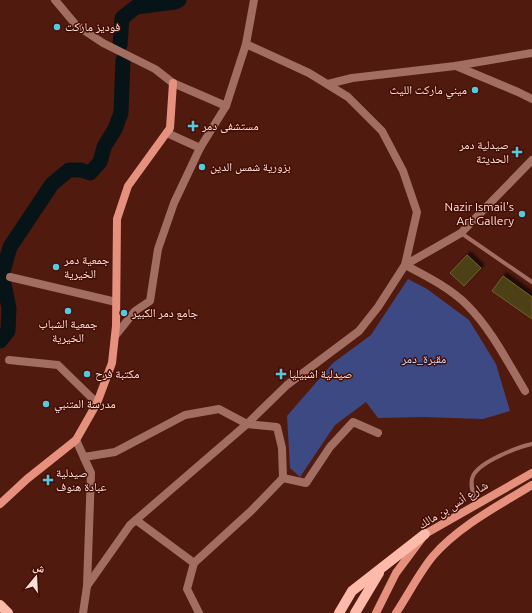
<svg xmlns="http://www.w3.org/2000/svg" width="532" height="613" font-family="Ubuntu,'Noto Naskh Arabic',sans-serif">
  <defs>
    <filter id="shadow"><feDropShadow dx="3.5" dy="-3.5" stdDeviation="1" flood-color="#0009"/></filter>
  </defs>
  <rect width="100%" height="100%" fill="#501a0f"/>
  <polygon fill="#3d4983" points="408,279 427,289 469,320 496,364 510,411 483,419 423,417 378,418 366,402 335,425 300,477 290,468 287,416 333,363 371,335"/>
  <g fill="none" stroke-linecap="round" stroke-linejoin="round">
    <g stroke="#071417" stroke-width="15">
      <polyline points="120,45 122,18 136,7 175,2 179,0"/>
      <polyline points="0,341 8,331 9,308 2,275 10,247 52,184 69,170 81,170 90,173 100,162 104,147 115,129 121,113 123,60"/>
    </g>
  </g>
  <g fill="#4c4018" stroke="#756223" filter="url(#shadow)">
    <polygon points="467,255 481,268 464,286 450,273"/>
    <polygon points="503,276 532,297 532,319 492,291"/>
  </g>
  <g fill="none" stroke-linecap="round" stroke-linejoin="round">
    <g stroke="#a36e62" stroke-width="4">
      <polyline points="461,233 532,282"/>
      <path d="M476 503C474 496 469 484 473 476 479 462 518 447 532 444"/>
    </g>
    <g stroke="#a36e62" stroke-width="8">
      <polyline points="55,0 76,25 103,43 155,69 173,83 226,106"/>
      <polyline points="246,44 254,0"/>
      <polyline points="456,66 518,92 532,99"/>
      <polyline points="328,84 352,78 455,66 532,53"/>
      <polyline points="167,133 200,148"/>
      <polyline points="10,277 116,302"/>
      <path d="M115 336 135 311 150 301 158 249 174 203 200 148 226 106 246 44 309 73 348 97 382 131 403 171 417 212 405 265C426 276 450 288 467 305 491 329 507 361 525 391"/>
      <polyline points="9,360 58,365 97,403"/>
      <polyline points="76,440 91,473 87,586 83,613"/>
      <polyline points="84,457 115,452 185,415 219,409 247,424 277,427 282,448 283,478 306,483 330,447 353,422 378,433"/>
      <polyline points="136,520 194,563 187,589 199,613"/>
      <polyline points="194,563 251,511 283,478"/>
      <polyline points="87,586 130,525 247,424 287,385 359,331 378,307 405,265 461,233 532,160"/>
    </g>
    <g stroke="#e6907e" stroke-width="8">
      <polyline points="0,504 27,479 76,440 97,403 112,363 116,326 117,219 128,186 170,128 173,83"/>
      <polyline points="376,613 396,573 425,534 532,473"/>
      <path d="M396 613C408 595 419 573 433 556 459 526 498 506 532 485"/>
    </g>
    <g stroke="#fdbaab" stroke-width="10">
      <polyline points="0,605 8,613"/>
      <polyline points="339,613 352,591 425,534"/>
      <polyline points="355,613 379,573"/>
    </g>
  </g>
  <g fill="#56c9e0" stroke="#440e05" stroke-width="1.5">
    <circle cx="57" cy="27" r="4"/>
    <circle cx="475" cy="90" r="4"/>
    <path d="M191 120h4v4h4v4h-4v4h-4v-4h-4v-4h4z"/>
    <path d="M515 146h4v4h4v4h-4v4h-4v-4h-4v-4h4z"/>
    <circle cx="202" cy="167" r="4"/>
    <circle cx="522" cy="214" r="4"/>
    <circle cx="56" cy="267" r="4"/>
    <circle cx="68" cy="311" r="4"/>
    <circle cx="124" cy="313" r="4"/>
    <circle cx="87" cy="374" r="4"/>
    <path d="M279 368h4v4h4v4h-4v4h-4v-4h-4v-4h4z"/>
    <circle cx="46" cy="404" r="4"/>
    <path d="M46 474h4v4h4v4h-4v4h-4v-4h-4v-4h4z"/>
  </g>
  <g text-anchor="middle" stroke-width="3" stroke-linejoin="round" paint-order="stroke">
    <g font-size="12" fill="#fde0d9" stroke="#440e05" text-anchor="start">
      <text x="65" y="31">فوديز ماركت</text>
      <text x="467" y="94" text-anchor="end">ميني ماركت الليث</text>
      <text x="202" y="130">مستشفى دمر</text>
      <text x="509" y="149" text-anchor="end">صيدلية دمر<tspan x="509" dy="14">الحديثة</tspan></text>
      <text x="210" y="171">بزورية شمس الدين</text>
      <text x="514" y="211" text-anchor="end">Nazir Ismail's<tspan x="514" dy="14">Art Gallery</tspan></text>
      <text x="64" y="264">جمعية دمر<tspan x="64" dy="14">الخيرية</tspan></text>
      <text x="132" y="317">جامع دمر الكبير</text>
      <text x="68" y="328" text-anchor="middle">جمعية الشباب<tspan x="68" dy="14">الخيرية</tspan></text>
      <text x="95" y="378">مكتبة فرح</text>
      <text x="289" y="378">صيدلية اشبيليا</text>
      <text x="54" y="408">مدرسة المتنبي</text>
      <text x="56" y="477">صيدلية<tspan x="56" dy="14">عبادة هنوف</tspan></text>
    </g>
    <g font-size="12" fill="#ccd6fb" stroke="#440e05">
      <text x="424" y="363">مقبرة_دمر</text>
    </g>
    <g font-size="12" fill="#fde0d9" stroke="#440e05">
      <text transform="translate(453 505) rotate(-32)" y="4">شارع أنس بن مالك</text>
    </g>
  </g>
  <g transform="translate(36 577) rotate(18)" stroke="#440e05" stroke-width="3" paint-order="stroke">
  <path d="M0-3L7 15L0 10L-7 15Z" fill="#fde0d9"/>
  <text y="-6" font-size="11" font-weight="bold" text-anchor="middle" fill="#fde0d9">ش</text>
  </g>
</svg>
